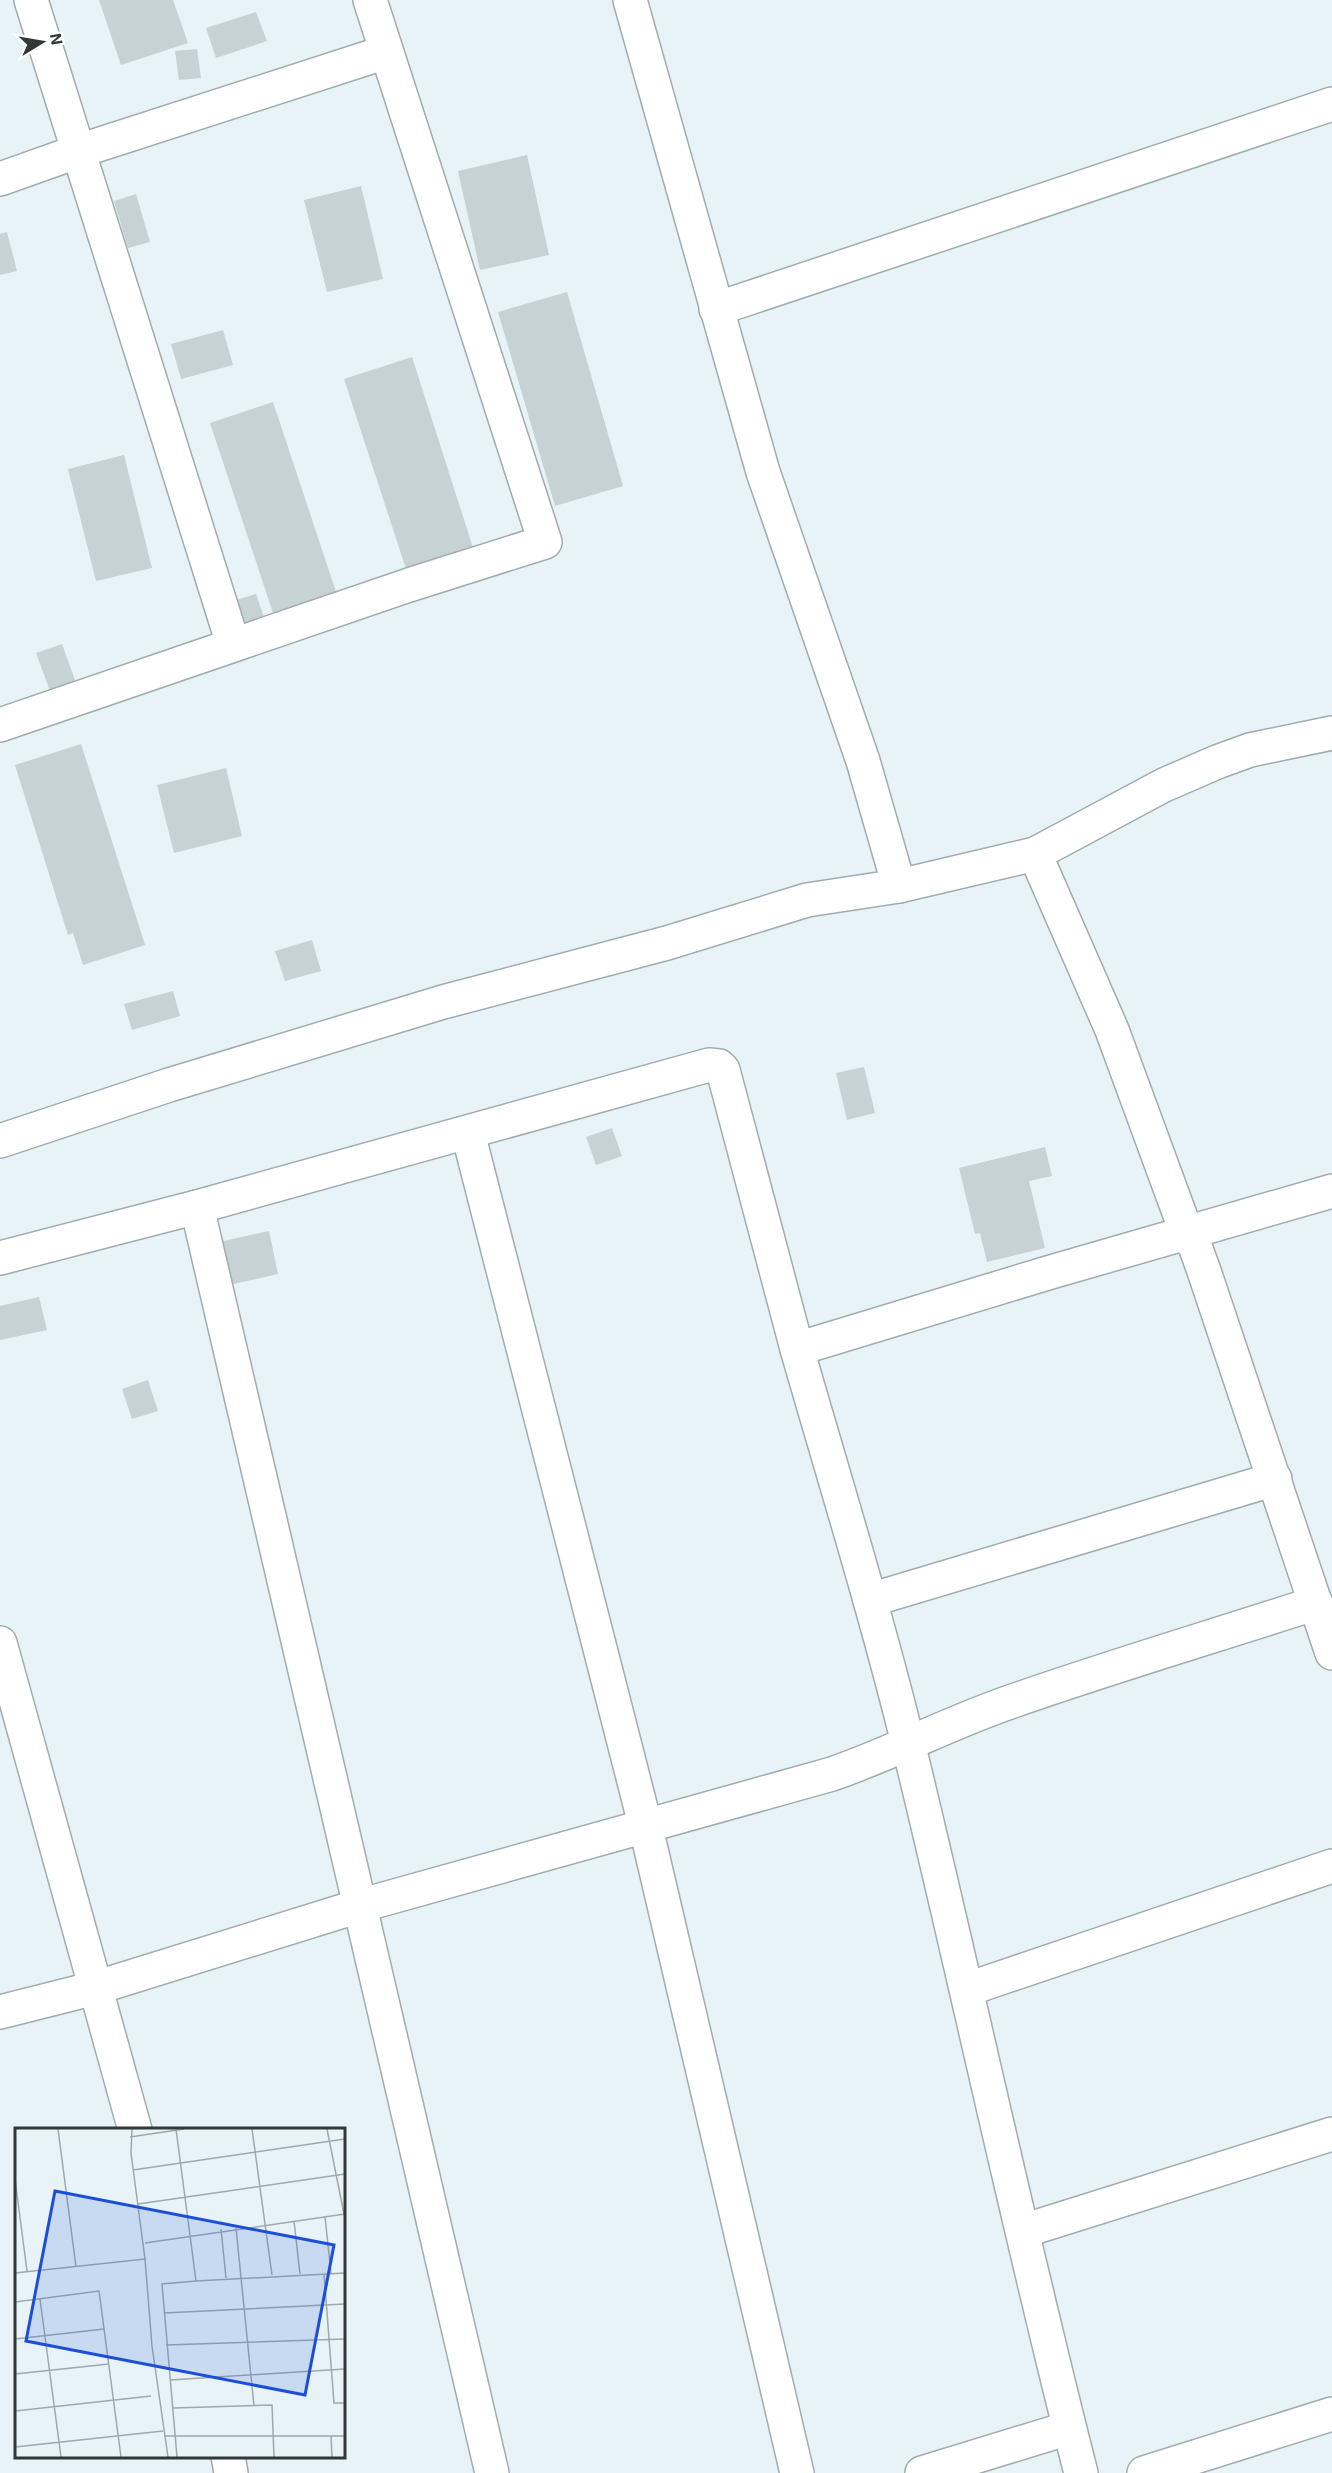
<svg xmlns="http://www.w3.org/2000/svg" width="1332" height="2473" font-family="'Exo 2',sans-serif">
  <rect width="100%" height="100%" fill="#e7f3f6"/>
  <g fill="#c6d2d4">
    <polygon points="99,0 173,0 188,43 121,65"/>
    <polygon points="256,12 267,41 216,58 206,28"/>
    <polygon points="197,49 201,78 179,80 175,51"/>
    <polygon points="527,155 549,255 480,270 458,171"/>
    <polygon points="361,186 383,279 327,292 304,200"/>
    <polygon points="136,194 150,242 128,248 114,201"/>
    <polygon points="7,232 17,271 0,275 0,234"/>
    <polygon points="567,292 623,486 555,506 498,312"/>
    <polygon points="223,330 233,365 181,379 171,344"/>
    <polygon points="412,357 475,554 408,575 344,379"/>
    <polygon points="273,402 338,598 275,619 210,423"/>
    <polygon points="124,455 152,568 96,581 68,469"/>
    <polygon points="256,594 264,617 240,624 233,601"/>
    <polygon points="62,644 76,683 50,691 36,653"/>
    <polygon points="81,744 145,945 83,965 73,933 68,935 15,765"/>
    <polygon points="226,768 242,836 174,853 157,785"/>
    <polygon points="312,940 321,971 285,981 275,951"/>
    <polygon points="173,991 180,1016 132,1030 124,1004"/>
    <polygon points="864,1067 875,1113 847,1120 836,1073"/>
    <polygon points="612,1128 622,1156 596,1165 586,1137"/>
    <polygon points="1045,1147 1052,1176 1029,1181 1045,1248 987,1262 980,1233 975,1234 959,1168"/>
    <polygon points="269,1231 278,1274 229,1285 219,1242"/>
    <polygon points="39,1297 47,1330 0,1340 0,1306"/>
    <polygon points="148,1380 158,1411 132,1419 122,1389"/>
  </g>
  <g fill="none" stroke-linecap="round" stroke-linejoin="round">
    <defs>
      <g id="minor">
        <polyline points="31,0 233,644"/>
        <polyline points="0,179 79,151 386,52"/>
        <polyline points="716,309 1332,104"/>
        <polyline points="0,725 409,585 545,542 370,0"/>
        <polyline points="1035,854 1112,1030 1187,1234 1195,1246 1204,1271 1332,1653"/>
        <polyline points="899,886 1035,854 1164,785 1217,762 1250,750 1332,733"/>
        <polyline points="468,1133 646,1828 797,2473"/>
        <polyline points="0,1141 169,1085 443,1002 667,943 807,900 899,886 863,761 763,472 630,0"/>
        <polyline points="197,1207 492,2473"/>
        <polyline points="0,1258 197,1207 709,1065 719,1066 723,1070 797,1349"/>
        <polyline points="870,1600 1275,1479"/>
        <polyline points="0,1643 135,2130"/>
        <polyline points="968,1989 1332,1866"/>
        <path d="M0 2012 95 1988 359 1906 832 1774C893 1753 951 1722 1013 1701 1113 1666 1215 1636 1316 1603"/>
        <polyline points="1023,2231 1332,2134"/>
        <polyline points="228,2456 231,2473"/>
        <polyline points="922,2473 1069,2428"/>
        <path d="M1081 2473C1019 2232 968 1989 909 1747 876 1613 835 1481 797 1349L1051 1272 1332 1191"/>
        <polyline points="1144,2473 1332,2414"/>
      </g>
    </defs>
    <use href="#minor" stroke="#a1acaf" stroke-width="36"/>
    <use href="#minor" stroke="#fff" stroke-width="33"/>
  </g>
  <g transform="translate(15 2128)">
    <rect width="330" height="330" fill="#e7f3f6"/>
    <path fill="none" stroke="#9fa8aa" stroke-width="1.5" d="M43 1 61 139M117 1 116 25 130 131M161 1 181 153 330 145M237 1 257 147M312 1 329 86M115 9 169 1M118 42 330 11M0 51 12 143M123 76 330 46M310 89 316 145M279 93 285 146M221 100 239 278M206 101 211 150M130 115 330 86M0 145 130 131 137 218 153 329M309 146 319 275H330M25 171 46 329M0 174 84 163 106 329M149 185 330 176M0 211 89 201M151 217 330 211M0 246 94 236M155 252 330 241M158 280 257 277 259 329M0 283 136 268M149 308H330M316 308 317 329M0 319 148 303M162 329 147 156 181 153"/>
    <path fill="#1d4ed8" fill-opacity="0.15" stroke="#1d4ed8" stroke-width="3" d="M40 63 319 117 290 267 11 213Z"/>
    <rect width="330" height="330" fill="none" stroke="#323738" stroke-width="3"/>
  </g>
  <g transform="translate(42 42) rotate(79)" stroke="#ffffff" stroke-width="4.5" paint-order="stroke">
  <path d="M0-4.5L10 22L0 15L-10 22Z" fill="#323738"/>
  <text y="-9" font-size="16" font-weight="bold" text-anchor="middle" fill="#323738">N</text>
  </g>
</svg>
